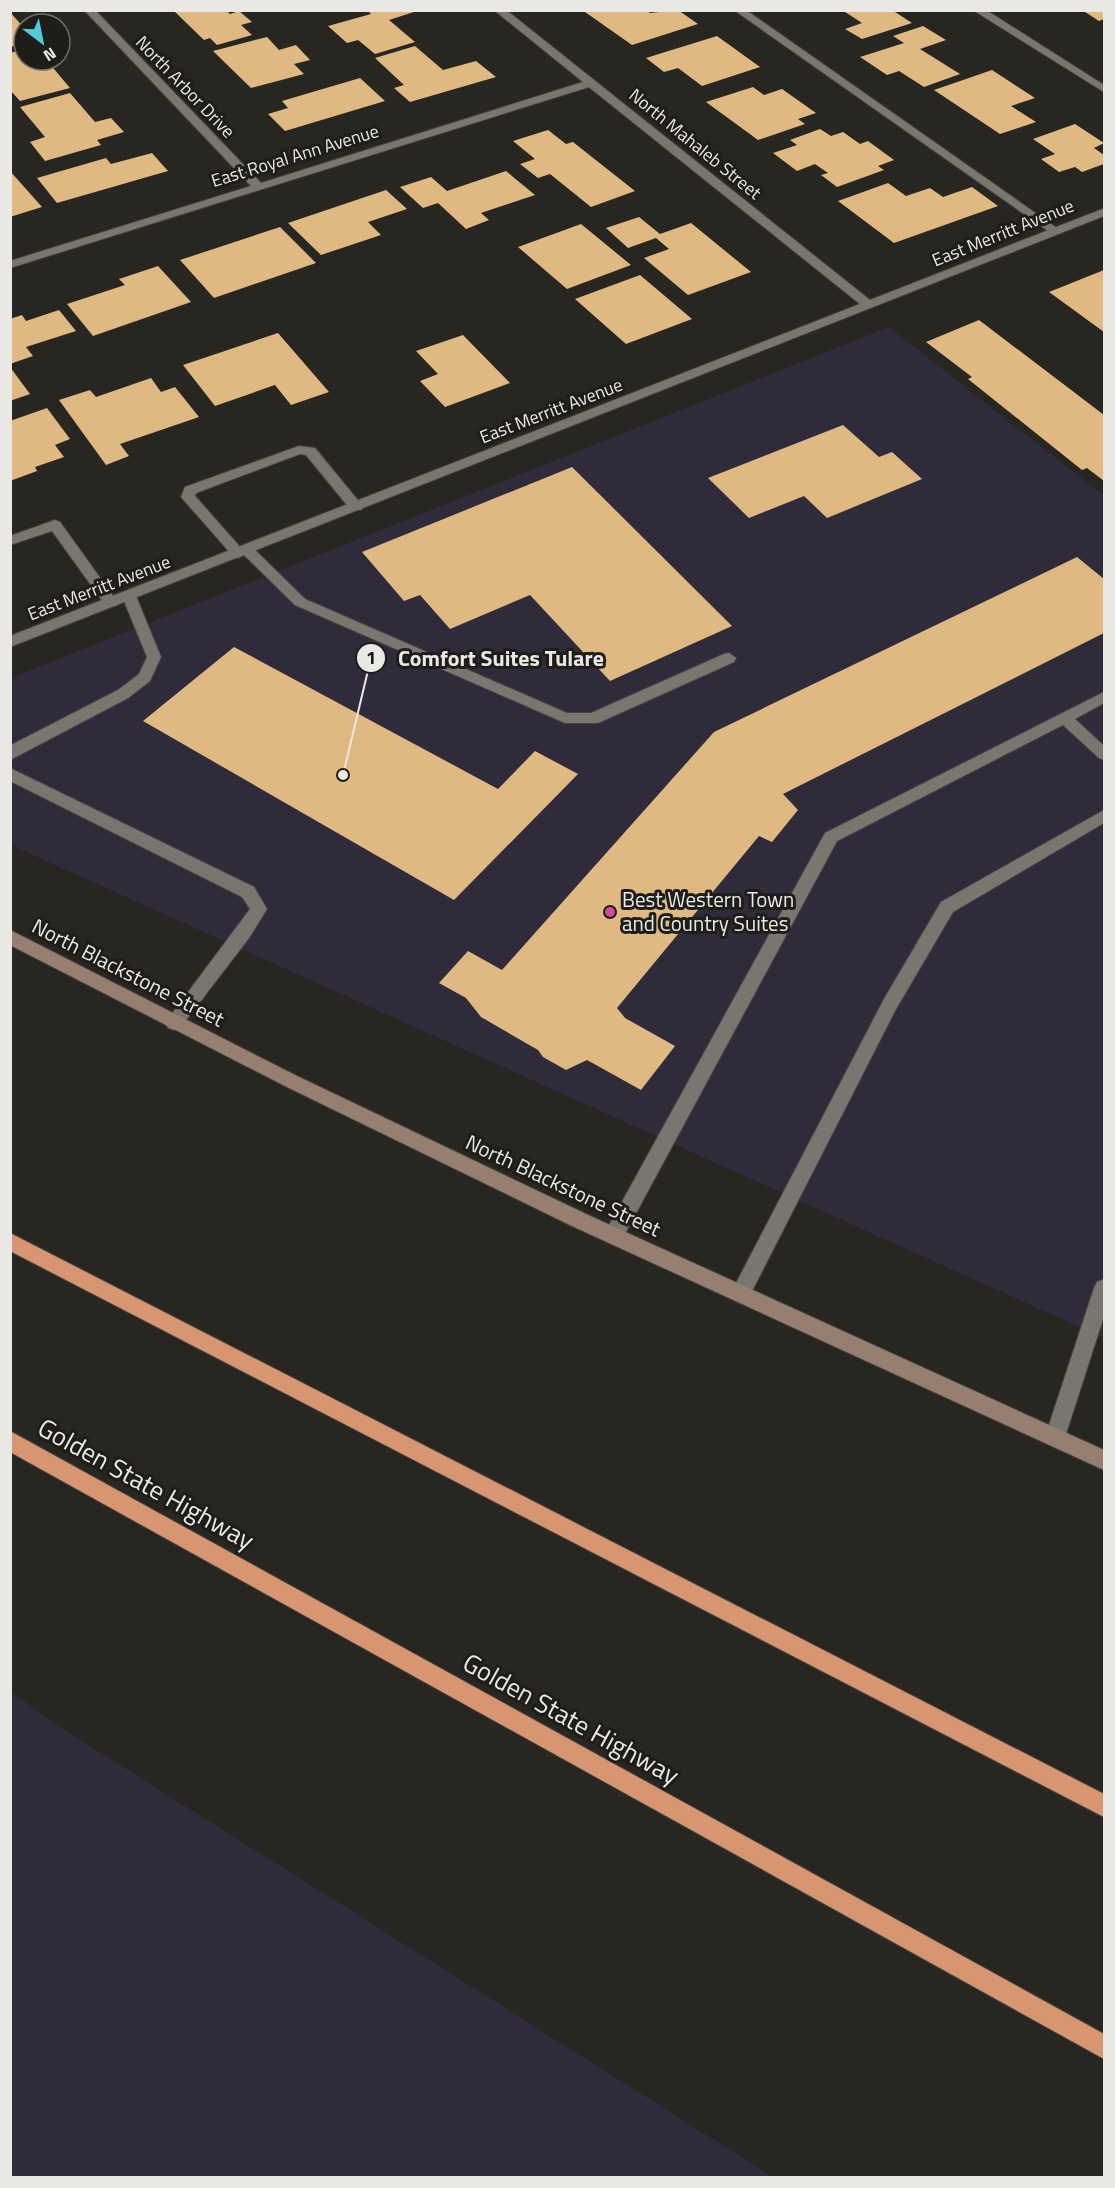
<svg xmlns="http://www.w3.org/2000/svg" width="1115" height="2188" font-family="'Titillium Web',sans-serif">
  <rect width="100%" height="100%" fill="#282621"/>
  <g fill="#302b3b">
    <polygon points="889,327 1104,496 1104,1338 11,845 11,678"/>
    <polygon points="11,1692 66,1731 773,2177 11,2177"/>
  </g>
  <g fill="#dfb981">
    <polygon points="173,10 226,10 230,14 239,11 252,22 241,25 252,35 217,45 210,38 204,40"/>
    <polygon points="367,10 420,10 389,20 415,42 375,54 358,40 347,43 328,26 371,14"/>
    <polygon points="589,10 647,10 650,13 678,10 698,24 632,45 585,12"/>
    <polygon points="842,10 892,10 912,23 862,39 845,29 862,23"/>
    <polygon points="1082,10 1104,10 1104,19 1099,21"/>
    <polygon points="10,12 24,28 24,43 10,47"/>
    <polygon points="923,26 946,40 920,49 960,74 924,87 899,71 887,75 860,57 904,43 893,36"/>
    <polygon points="717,36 760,67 702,86 678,68 664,72 646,58"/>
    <polygon points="267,37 279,50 296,45 310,60 294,64 304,74 251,88 213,51"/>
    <polygon points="415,46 443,70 476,61 496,77 410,102 394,88 404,85 375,58"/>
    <polygon points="24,49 24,60 59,60 49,63 70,88 20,101 10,90 10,53"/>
    <polygon points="992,70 1035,98 1011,106 1036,122 1000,134 934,90"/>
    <polygon points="360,78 385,101 285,131 268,114 288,108 282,101"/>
    <polygon points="753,87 764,95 782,89 816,113 798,119 805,124 758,140 706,102"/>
    <polygon points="70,93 95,122 111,118 124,132 97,140 101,145 45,161 30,142 45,137 20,107"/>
    <polygon points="1075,124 1104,143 1094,148 1104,155 1104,164 1082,172 1075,167 1059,172 1041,159 1055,154 1033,139"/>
    <polygon points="820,129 831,136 843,132 860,144 868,141 894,160 878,166 884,170 837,187 821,175 828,173 815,164 797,171 773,153 797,145 790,140"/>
    <polygon points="548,130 566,144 573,142 635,191 591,207 550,174 538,178 520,164 535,159 513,141"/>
    <polygon points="152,153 168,171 57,203 37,178 106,158 111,164"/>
    <polygon points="10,171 42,207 10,217"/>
    <polygon points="506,171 535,195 481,213 489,220 466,229 438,203 423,208 400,187 431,177 447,191"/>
    <polygon points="888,183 906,196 930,188 943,197 972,187 998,206 894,243 838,201"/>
    <polygon points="386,190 407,209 368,222 381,235 321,255 288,223"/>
    <polygon points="639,217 660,234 691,223 751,272 688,295 644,258 669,249 656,238 628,248 606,228"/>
    <polygon points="581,224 631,265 567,289 518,247"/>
    <polygon points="280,227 316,263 214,298 180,260"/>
    <polygon points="158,266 191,302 93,336 67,304 125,285 119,279"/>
    <polygon points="1104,270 1104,332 1049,292"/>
    <polygon points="640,275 692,319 626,344 575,299"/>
    <polygon points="59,310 76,331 26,347 33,356 10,364 10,319 22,315 26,321"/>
    <polygon points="979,320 1104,415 1104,481 1087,468 1082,470 968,379 972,377 926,342"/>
    <polygon points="278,333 329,392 291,405 275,385 215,406 183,365"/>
    <polygon points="463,335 510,383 445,407 420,381 438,374 416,351"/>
    <polygon points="10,367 30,394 10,401"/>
    <polygon points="151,378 161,392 175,387 199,417 120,444 129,456 106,465 59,400 90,390 96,397"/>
    <polygon points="47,408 70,439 55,445 64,457 35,467 37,471 10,481 10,421"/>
    <polygon points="843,425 879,457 892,452 922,479 827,518 804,496 749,518 708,478"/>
    <polygon points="572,467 732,626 610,681 530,595 450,629 420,595 404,601 362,552"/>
    <polygon points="1077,557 1104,579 1104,633 783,794 798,810 772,842 759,836 617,1008 625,1018 675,1046 641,1090 587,1060 566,1070 543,1057 538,1050 481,1017 466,998 439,983 468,951 502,970 714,732"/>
    <polygon points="234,647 498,789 535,751 578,774 454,900 143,721"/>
  </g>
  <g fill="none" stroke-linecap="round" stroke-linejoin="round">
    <defs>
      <g id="lane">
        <polygon points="734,10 746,10 1061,231 1059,233 1051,233"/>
        <polygon points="299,446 315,448 361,504 363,507 361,510 351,510 306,455 300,454 196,493 195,496 241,548 247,545 252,547 305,599 567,713 591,713 724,654 729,653 736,658 734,662 598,723 565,723 295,605 244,555 238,558 233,556 181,497 185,487"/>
        <polygon points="55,520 60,522 116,600 118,603 116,606 106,606 52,531 10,545 10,536"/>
        <polygon points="129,591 136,596 161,657 150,681 128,698 10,760 10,746 15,743 118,690 139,674 147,657 122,596"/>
        <polygon points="1104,692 1104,703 1075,719 1104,746 1104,760 1099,758 1063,725 837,841 621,1241 614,1244 607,1241 604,1235 607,1229 825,833"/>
        <polygon points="10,768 254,887 267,909 249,938 180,1028 174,1030 168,1028 165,1023 250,909 242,897 10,781"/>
        <polygon points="1104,810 1104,823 953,912 896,1009 748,1299 741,1302 734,1299 731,1293 734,1287 884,999 941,902"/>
        <polygon points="1104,1279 1104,1316 1065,1437 1062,1444 1055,1447 1048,1444 1045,1437 1094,1288 1097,1282"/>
      </g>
      <g id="street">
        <polygon points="84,10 95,10 261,183 583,82 494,10 506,10 870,300 1100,210 1104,209 1104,216 10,647 10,636 860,304 589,87 10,268 10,261 251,186"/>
        <polygon points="973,10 986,10 1104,85 1104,92"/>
      </g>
      <polygon id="secondary" points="10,930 297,1076 586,1214 1104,1450 1104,1470 572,1226 285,1086 10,945"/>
      <g id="highway">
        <polygon points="10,1233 1104,1794 1104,1817 10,1251"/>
        <polygon points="10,1431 1104,2034 1104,2059 10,1452"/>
      </g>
    </defs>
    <use href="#lane" stroke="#45433f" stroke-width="2"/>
    <use href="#street" stroke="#45433f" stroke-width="2"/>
    <use href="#secondary" stroke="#45433f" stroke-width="2"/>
    <use href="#highway" stroke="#45433f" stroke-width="2"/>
    <use href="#lane" fill="#797670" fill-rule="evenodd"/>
    <use href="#street" fill="#797670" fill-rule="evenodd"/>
    <use href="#secondary" fill="#967f70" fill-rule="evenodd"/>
    <use href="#highway" fill="#d89571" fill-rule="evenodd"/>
  </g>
  <circle fill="#d1479c" stroke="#1f1d18" stroke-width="2" cx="610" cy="912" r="6"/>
  <g text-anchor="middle" stroke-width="6" stroke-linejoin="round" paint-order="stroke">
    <g font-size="18" fill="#e9e8e4" stroke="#1f1d18">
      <text transform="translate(185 87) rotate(46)" y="6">North Arbor Drive</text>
      <text transform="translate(695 144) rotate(39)" y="6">North Mahaleb Street</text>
      <text transform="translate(295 156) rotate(-17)" y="6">East Royal Ann Avenue</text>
      <text transform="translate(1003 233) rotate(-22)" y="6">East Merritt Avenue</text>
      <text transform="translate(551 411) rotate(-21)" y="6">East Merritt Avenue</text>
      <text transform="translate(99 588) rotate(-21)" y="6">East Merritt Avenue</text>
    </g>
    <g font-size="21" fill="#e9e8e4" stroke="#1f1d18" text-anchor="start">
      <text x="622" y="907">Best Western Town<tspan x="622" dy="24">and Country Suites</tspan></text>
    </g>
    <g font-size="21" fill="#e9e8e4" stroke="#1f1d18">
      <text transform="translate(128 973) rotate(27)" y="7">North Blackstone Street</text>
      <text transform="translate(563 1186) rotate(25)" y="7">North Blackstone Street</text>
    </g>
    <g font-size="26" fill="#e9e8e4" stroke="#1f1d18">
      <text transform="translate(146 1484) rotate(29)" y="9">Golden State Highway</text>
      <text transform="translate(571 1719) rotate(29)" y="9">Golden State Highway</text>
    </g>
  </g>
  <path fill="none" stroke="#e9e8e4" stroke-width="2" d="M343 775L371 658"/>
  <g fill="#e9e8e4" stroke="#1f1d18" stroke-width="2">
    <circle cx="343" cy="775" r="6"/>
    <circle cx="371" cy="658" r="15"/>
  </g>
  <g font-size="18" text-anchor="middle" font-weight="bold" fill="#111">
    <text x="371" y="664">1</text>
  </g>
  <g font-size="22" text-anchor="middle" font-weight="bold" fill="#e9e8e4" stroke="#1f1d18" stroke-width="6" stroke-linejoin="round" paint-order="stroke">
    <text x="501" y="666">Comfort Suites Tulare</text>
  </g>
  <rect width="1115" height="2188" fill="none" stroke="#e9e8e4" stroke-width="24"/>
  <g transform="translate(42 42) rotate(148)"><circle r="28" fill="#1f1d18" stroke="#706e6a" stroke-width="1.5"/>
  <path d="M0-4.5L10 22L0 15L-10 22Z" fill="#52cbd8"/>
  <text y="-9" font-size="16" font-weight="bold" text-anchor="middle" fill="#e9e8e4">N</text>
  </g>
</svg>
